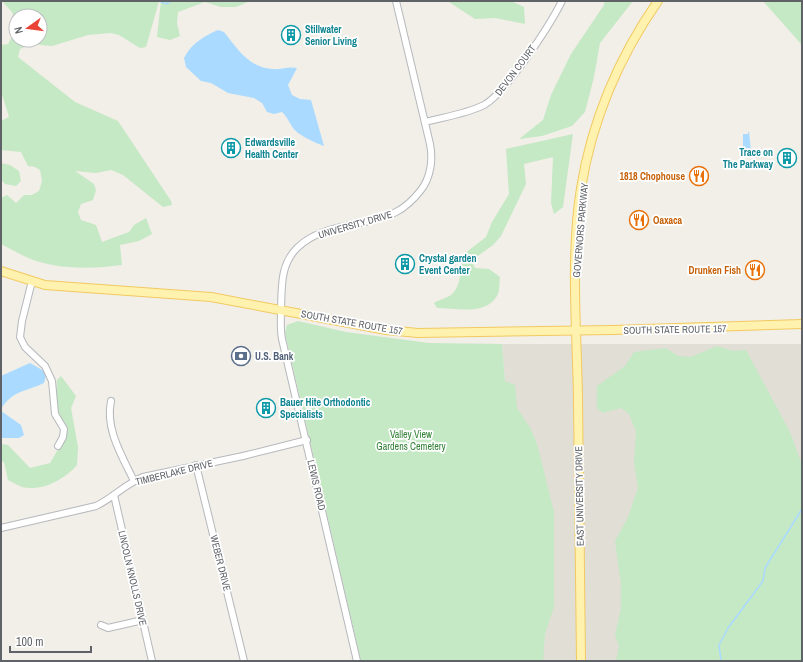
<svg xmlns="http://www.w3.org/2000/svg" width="803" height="662" font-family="'Archivo Narrow',sans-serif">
  <rect width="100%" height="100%" fill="#f1efe8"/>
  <polygon fill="#e1ded6" points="502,344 802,344 802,661 500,661 517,532"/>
  <g fill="#c5e8c5">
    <path d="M2 1H159L146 47 140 48 119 35 111 33 88 35 52 46 31 44 20 49 18 57 75 102 118 121 171 201 172 205 163 207 123 175 111 170 96 173 75 171 94 184 96 190 93 200 81 204 78 212 81 220 96 225 102 242 129 232 134 225 146 218 152 234 139 241 120 245 122 265C91 269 55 270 26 257 18 253 9 248 1 244V198L7 195 16 203 24 195H32L39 191 42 181 40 170 35 167 28 166 21 152 1 150V121L9 117 1 91V45L8 44 13 35 16 26V40H40V16H16V25L12 12Z"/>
    <polygon points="161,1 250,1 236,7 221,7 205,2 178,12 177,23 180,36 170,40 157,37"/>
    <polygon points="442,1 511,1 524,7 525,24 495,18 475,19 449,2"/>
    <polygon points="604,1 633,1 600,43 594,77 585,112 572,126 542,136 519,139 543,120 551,95 571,54 604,5"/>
    <polygon points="763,1 802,1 802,45"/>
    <path d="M573 134 563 207 554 214 551 203 553 157 524 164 526 184 501 236 493 245 471 261 475 268 489 269 500 277C499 283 500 292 497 296 485 316 456 308 437 308L434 303C438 300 447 298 451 295 462 285 461 269 459 258L486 237 492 222 509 194 506 149Z"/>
    <polygon points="1,163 10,165 19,171 21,181 16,186 5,184 1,179"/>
    <polygon points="298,321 346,332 429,343 502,344 505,381 515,385 517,408 531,429 538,447 554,512 554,607 545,634 543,661 361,661 285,333 287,325"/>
    <polygon points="717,346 733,351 746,350 790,432 802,465 802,661 616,661 619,646 615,635 621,608 621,584 615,541 628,517 638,488 634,462 636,432 629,414 621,408 603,413 597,408 597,386 625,366 634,352 666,348 678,356 691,357"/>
    <path d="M61 376 76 396 71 408 78 447 77 465C65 479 42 492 22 487 17 485 12 482 8 480L4 462 1 461V444L8 445 30 468 50 463 66 436 55 408 57 380Z"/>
  </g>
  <g fill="#aadaff">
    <path d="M218 30 224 32C237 48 249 68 272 69 281 70 288 66 297 68L288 85 292 95 300 99 311 100 324 146C316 143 305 138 298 133 290 127 289 118 282 112L274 114 267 112 262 103 254 98 228 93 211 83 201 81 186 67 184 58C191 44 204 36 218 30Z"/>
    <polygon points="748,132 749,132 751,151 743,151 743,134 748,134"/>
    <path d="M30 363 44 371 46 376 44 383C25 392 13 390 1 409V376Z"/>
    <polygon points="1,411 21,425 24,435 19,438 1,438"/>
  </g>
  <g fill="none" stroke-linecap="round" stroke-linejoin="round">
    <g stroke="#aadaff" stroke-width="1.5">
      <polyline points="159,1 166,4 171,1"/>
      <polyline points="721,661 719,645 728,628 763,581 765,568 802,509"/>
    </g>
    <defs>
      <g id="minor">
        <path d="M425 122C444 117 466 114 484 105 506 93 550 25 562 1"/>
        <polyline points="32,281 22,321 20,337 25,347 45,366 52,381 55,414 64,429 63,437 58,446"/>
        <path d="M111 401C105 429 122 456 134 481"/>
        <polyline points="196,465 244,661"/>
        <polyline points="114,495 152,661"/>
        <path d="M1 528 96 506C113 498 125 484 143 477L243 456 307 440"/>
        <polyline points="101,625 108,628 143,620"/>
        <path d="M357 661 282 339C280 328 281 319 281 308 282 287 280 265 297 248 323 222 365 228 396 212 406 207 414 199 421 190 431 177 433 159 430 144L396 1"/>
      </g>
      <g id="major">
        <polyline points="1,271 45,285 211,297 386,330 418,333 612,330 802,324"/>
        <path d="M581 661C580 574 579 486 578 399 577 330 570 257 581 188 592 121 619 57 658 1"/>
      </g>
    </defs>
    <use href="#minor" stroke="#b5b8bc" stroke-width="8"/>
    <use href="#major" stroke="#f2c960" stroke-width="10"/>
    <use href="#minor" stroke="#fff" stroke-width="6"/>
    <use href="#major" stroke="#fff2af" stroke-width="8"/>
  </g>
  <defs>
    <symbol id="building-ring" viewBox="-11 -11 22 22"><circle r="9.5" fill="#fff" stroke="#0f9aa8" stroke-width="1.5"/><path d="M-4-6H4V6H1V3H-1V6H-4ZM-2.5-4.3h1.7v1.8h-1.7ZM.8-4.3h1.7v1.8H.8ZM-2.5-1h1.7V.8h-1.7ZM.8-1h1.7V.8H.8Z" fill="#0f9aa8"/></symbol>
    <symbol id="restaurant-ring" viewBox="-11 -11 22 22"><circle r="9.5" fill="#fff" stroke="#e8710a" stroke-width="1.5"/><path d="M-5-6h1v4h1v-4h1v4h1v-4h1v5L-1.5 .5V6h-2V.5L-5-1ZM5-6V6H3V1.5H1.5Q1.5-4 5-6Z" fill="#e8710a"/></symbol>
    <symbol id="bank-ring" viewBox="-11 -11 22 22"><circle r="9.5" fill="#fff" stroke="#5c6f8a" stroke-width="1.5"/><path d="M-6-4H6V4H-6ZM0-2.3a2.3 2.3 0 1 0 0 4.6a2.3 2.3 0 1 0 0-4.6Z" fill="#5c6f8a"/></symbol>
  </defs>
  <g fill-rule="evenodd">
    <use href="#building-ring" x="280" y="24" width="22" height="22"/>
    <use href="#building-ring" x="220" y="137" width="22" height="22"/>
    <use href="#building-ring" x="776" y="147" width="22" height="22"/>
    <use href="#restaurant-ring" x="688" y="165" width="22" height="22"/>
    <use href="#restaurant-ring" x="628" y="209" width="22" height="22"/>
    <use href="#building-ring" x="394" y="253" width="22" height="22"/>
    <use href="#restaurant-ring" x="744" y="259" width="22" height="22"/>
    <use href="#bank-ring" x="230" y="345" width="22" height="22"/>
    <use href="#building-ring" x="255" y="397" width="22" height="22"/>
  </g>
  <g text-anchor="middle" stroke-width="3.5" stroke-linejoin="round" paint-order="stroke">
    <g font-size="10" font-weight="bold" fill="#0d838f" stroke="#fff" text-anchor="start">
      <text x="305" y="33">Stillwater<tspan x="305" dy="12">Senior Living</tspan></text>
      <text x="245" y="146">Edwardsville<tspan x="245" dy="12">Health Center</tspan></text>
      <text x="773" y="156" text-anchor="end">Trace on<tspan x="773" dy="12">The Parkway</tspan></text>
      <text x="419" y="262">Crystal garden<tspan x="419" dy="12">Event Center</tspan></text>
      <text x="280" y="406">Bauer Hite Orthodontic<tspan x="280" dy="12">Specialists</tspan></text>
    </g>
    <g font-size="10" fill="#5f6368" stroke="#fff">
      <text transform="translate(515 70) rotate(-53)" y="4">DEVON COURT</text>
      <text transform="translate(355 224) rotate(-16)" y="4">UNIVERSITY DRIVE</text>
      <text transform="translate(580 230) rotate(-85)" y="4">GOVERNORS PARKWAY</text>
      <text transform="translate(352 322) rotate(10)" y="4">SOUTH STATE ROUTE 157</text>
      <text transform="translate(675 329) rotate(-1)" y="4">SOUTH STATE ROUTE 157</text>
      <text transform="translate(174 472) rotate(-14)" y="4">TIMBERLAKE DRIVE</text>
      <text transform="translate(317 485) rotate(77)" y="4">LEWIS ROAD</text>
      <text transform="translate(579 496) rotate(-91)" y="4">EAST UNIVERSITY DRIVE</text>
      <text transform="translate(221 563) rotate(76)" y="4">WEBER DRIVE</text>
      <text transform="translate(133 578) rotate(77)" y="4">LINCOLN KNOLLS DRIVE</text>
    </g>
    <g font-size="10" font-weight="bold" fill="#c56008" stroke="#fff" text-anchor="end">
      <text x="685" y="180">1818 Chophouse</text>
      <text x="653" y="224" text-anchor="start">Oaxaca</text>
      <text x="741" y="274">Drunken Fish</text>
    </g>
    <g font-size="10" font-weight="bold" fill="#4e5e75" stroke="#fff" text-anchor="start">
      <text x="255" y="360">U.S. Bank</text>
    </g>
    <g font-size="10" fill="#348238" stroke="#fff">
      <text x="411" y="438">Valley View<tspan x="411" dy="12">Gardens Cemetery</tspan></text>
    </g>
  </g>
  <rect width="803" height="662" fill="none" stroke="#5f6368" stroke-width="4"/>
  <g transform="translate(28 28) rotate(256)"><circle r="19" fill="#ffffff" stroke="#bfc1c3"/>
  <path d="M0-3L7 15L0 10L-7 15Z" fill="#ea4335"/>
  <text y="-6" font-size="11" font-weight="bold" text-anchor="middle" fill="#5f6368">N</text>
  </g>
  <path d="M10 646v6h81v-6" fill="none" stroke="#5f6368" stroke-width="2"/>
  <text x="16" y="646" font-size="12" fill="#5f6368" stroke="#ffffff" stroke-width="3" paint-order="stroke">100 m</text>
</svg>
